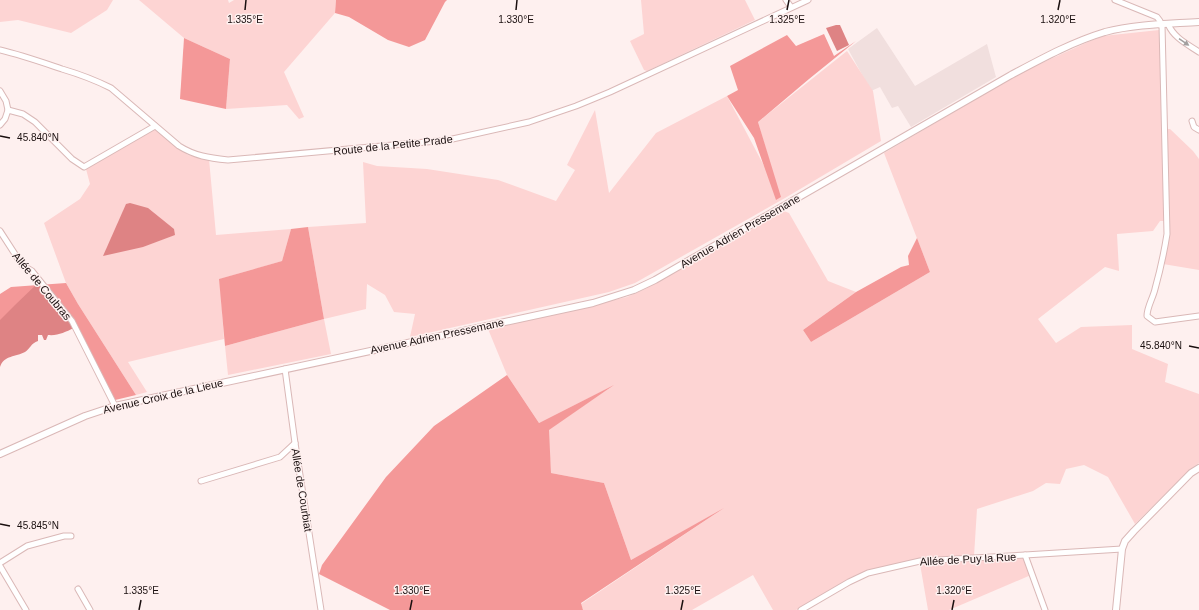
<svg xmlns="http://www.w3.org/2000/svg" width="1199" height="610" font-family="Helvetica,sans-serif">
  <rect width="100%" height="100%" fill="#fef0ef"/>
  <polygon fill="#f1dfde" points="877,28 915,86 987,44 996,77 911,127 898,106 892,108 880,87 871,91 848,49"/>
  <g fill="#fdd4d3">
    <polygon points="0,0 113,0 107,10 71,33 18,20 0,22"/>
    <polygon points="139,0 228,0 229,3 234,0 336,0 335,13 284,72 304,117 299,119 287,105 226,109 230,59 184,38"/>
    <polygon points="641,0 745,0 755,20 647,71 644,70 630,41 644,34"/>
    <polygon points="1159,30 1160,33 1166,221 1160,221 1153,231 1117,234 1119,271 1105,267 1038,319 1056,343 1081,327 1132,325 1132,349 1168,364 1165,382 1199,394 1199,463 1190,469 1135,524 1108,477 1084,465 1066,469 1060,484 1046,483 1033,491 977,509 974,556 920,559 866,571 796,610 773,610 753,575 692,610 583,610 581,604 718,512 631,560 604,483 551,473 548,430 611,387 539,423 507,375 488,329 627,297 645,289 784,211 789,213 828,281 856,292 803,330 811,342 930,272 884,153 1022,72 1088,42 1103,36"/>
    <polygon points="847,51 873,91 881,141 785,198 635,283 609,292 410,337 415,314 394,312 385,295 367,284 366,309 324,319 331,354 228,375 225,346 324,319 308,227 366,223 363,162 377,166 427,169 498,180 556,201 575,170 567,165 595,110 609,193 656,133 727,96 779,194 758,122"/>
    <polygon points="156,128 188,155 209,159 216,235 291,229 282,261 220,279 224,339 128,362 147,392 136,395 78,304 66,283 44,223 80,199 90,184 86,169"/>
    <polygon points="1166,129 1170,129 1193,151 1199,159 1199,270 1163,264 1169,234"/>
    <polygon points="1022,557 1024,557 1031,575 949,610 928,610 920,564"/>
  </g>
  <g fill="#f49898">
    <polygon points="336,0 447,0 445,2 425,40 409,47 388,40 349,17 335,13"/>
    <polygon points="824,34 834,56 856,41 809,79 758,122 781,197 776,200 754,138 727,96 738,90 730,66 787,35 796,46"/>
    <polygon points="184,38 230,59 226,109 180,99"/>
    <polygon points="308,227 324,319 225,346 219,279 282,261 291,229"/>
    <polygon points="917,238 930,272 811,342 803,330 856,292 901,267 909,265 908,256"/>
    <polygon points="66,283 78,304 136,395 111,401 70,321 0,341 0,294 11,287"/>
    <polygon points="507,375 539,423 614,385 549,430 551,473 604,483 631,560 724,508 581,603 583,610 390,610 319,574 322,565 386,477 434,426"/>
  </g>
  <g fill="#de8384">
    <polygon points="836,25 840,25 849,45 837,51 826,28"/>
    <polygon points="130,203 148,208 174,229 175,235 143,247 103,256 126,204"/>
    <path d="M39 282 70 321 74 328C65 332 58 336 48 335L46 340H44L42 335H38V341C31 343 30 349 25 352 16 357 4 355 0 367V320L15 305Z"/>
  </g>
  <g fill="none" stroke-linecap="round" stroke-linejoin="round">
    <defs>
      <g id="minor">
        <polyline points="786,0 791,7"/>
        <polyline points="1115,0 1157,17 1160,21 1160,25"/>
        <path d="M1168 24C1174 38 1187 44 1199 52"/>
        <path d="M1162 25 1167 234C1164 253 1160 271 1155 289 1153 298 1147 307 1147 316L1155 322 1199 316"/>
        <path d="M0 50C21 55 41 62 62 69 79 74 95 80 111 88L179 146C195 156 209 158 228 160L448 140 529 122 576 106 610 92 808 0"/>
        <polyline points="0,91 6,101 8,110"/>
        <polyline points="1192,121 1194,127 1199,130"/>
        <polyline points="0,125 5,119 8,110 23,114 35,122 72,159 84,167 155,126"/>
        <polyline points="0,231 22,265 32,271 72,321 115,406"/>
        <polyline points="285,369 295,443 321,610"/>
        <polyline points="201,481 280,457 295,443"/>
        <polyline points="1025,555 1045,610"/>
        <polyline points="0,563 27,546 64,536 71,536"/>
        <polyline points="0,566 26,610"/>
        <polyline points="78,589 90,610"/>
        <polyline points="801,610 849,582 868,573 920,561 1025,555 1122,549"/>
      </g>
      <g id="major">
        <path d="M0 454 85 416 115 406 593 303 634 290 655 280 1011 75C1041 59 1072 42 1105 32 1135 24 1168 24 1199 22"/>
        <polyline points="1116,610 1122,549 1125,541 1134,531 1191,473 1199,468"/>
      </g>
    </defs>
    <use href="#minor" stroke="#dab8b7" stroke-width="7"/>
    <use href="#major" stroke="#dab8b7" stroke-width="8"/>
    <use href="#minor" stroke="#fff" stroke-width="5"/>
    <use href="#major" stroke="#fff" stroke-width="6"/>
  </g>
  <defs><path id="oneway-solid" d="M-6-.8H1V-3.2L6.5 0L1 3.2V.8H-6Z"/></defs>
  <use fill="#a39f9f" href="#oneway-solid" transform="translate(1184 42) rotate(34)"/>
  <path fill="none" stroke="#1a0f0f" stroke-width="1.5" d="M245 10 246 0M516 10 517 0M787 10 789 0M1058 10 1060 0M0 136 10 138M1189 346 1199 348M0 524 10 526M139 610 141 600M410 610 412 600M681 610 683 600M952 610 954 600"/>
  <g text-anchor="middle" stroke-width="3" stroke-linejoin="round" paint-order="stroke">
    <g font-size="11" fill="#1a0f0f" stroke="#fef0ef">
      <text transform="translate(393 145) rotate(-6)" y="4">Route de la Petite Prade</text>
      <text transform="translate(740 231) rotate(-30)" y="4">Avenue Adrien Pressemane</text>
      <text transform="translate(42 286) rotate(50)" y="4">Allée de Coubras</text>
      <text transform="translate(437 336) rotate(-12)" y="4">Avenue Adrien Pressemane</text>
      <text transform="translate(163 396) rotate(-13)" y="4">Avenue Croix de la Lieue</text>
      <text transform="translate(302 490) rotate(81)" y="4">Allée de Courbiat</text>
      <text transform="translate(968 559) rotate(-3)" y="4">Allée de Puy la Rue</text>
    </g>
  </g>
  <g font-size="10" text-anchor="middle" fill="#1a0f0f" stroke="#fef0ef" stroke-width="3" stroke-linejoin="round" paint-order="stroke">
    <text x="245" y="23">1.335°E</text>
    <text x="516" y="23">1.330°E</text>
    <text x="787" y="23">1.325°E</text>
    <text x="1058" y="23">1.320°E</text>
    <text x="38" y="141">45.840°N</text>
    <text x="1161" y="349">45.840°N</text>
    <text x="38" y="529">45.845°N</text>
    <text x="141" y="594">1.335°E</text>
    <text x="412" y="594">1.330°E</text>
    <text x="683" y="594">1.325°E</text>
    <text x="954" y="594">1.320°E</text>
  </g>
</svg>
